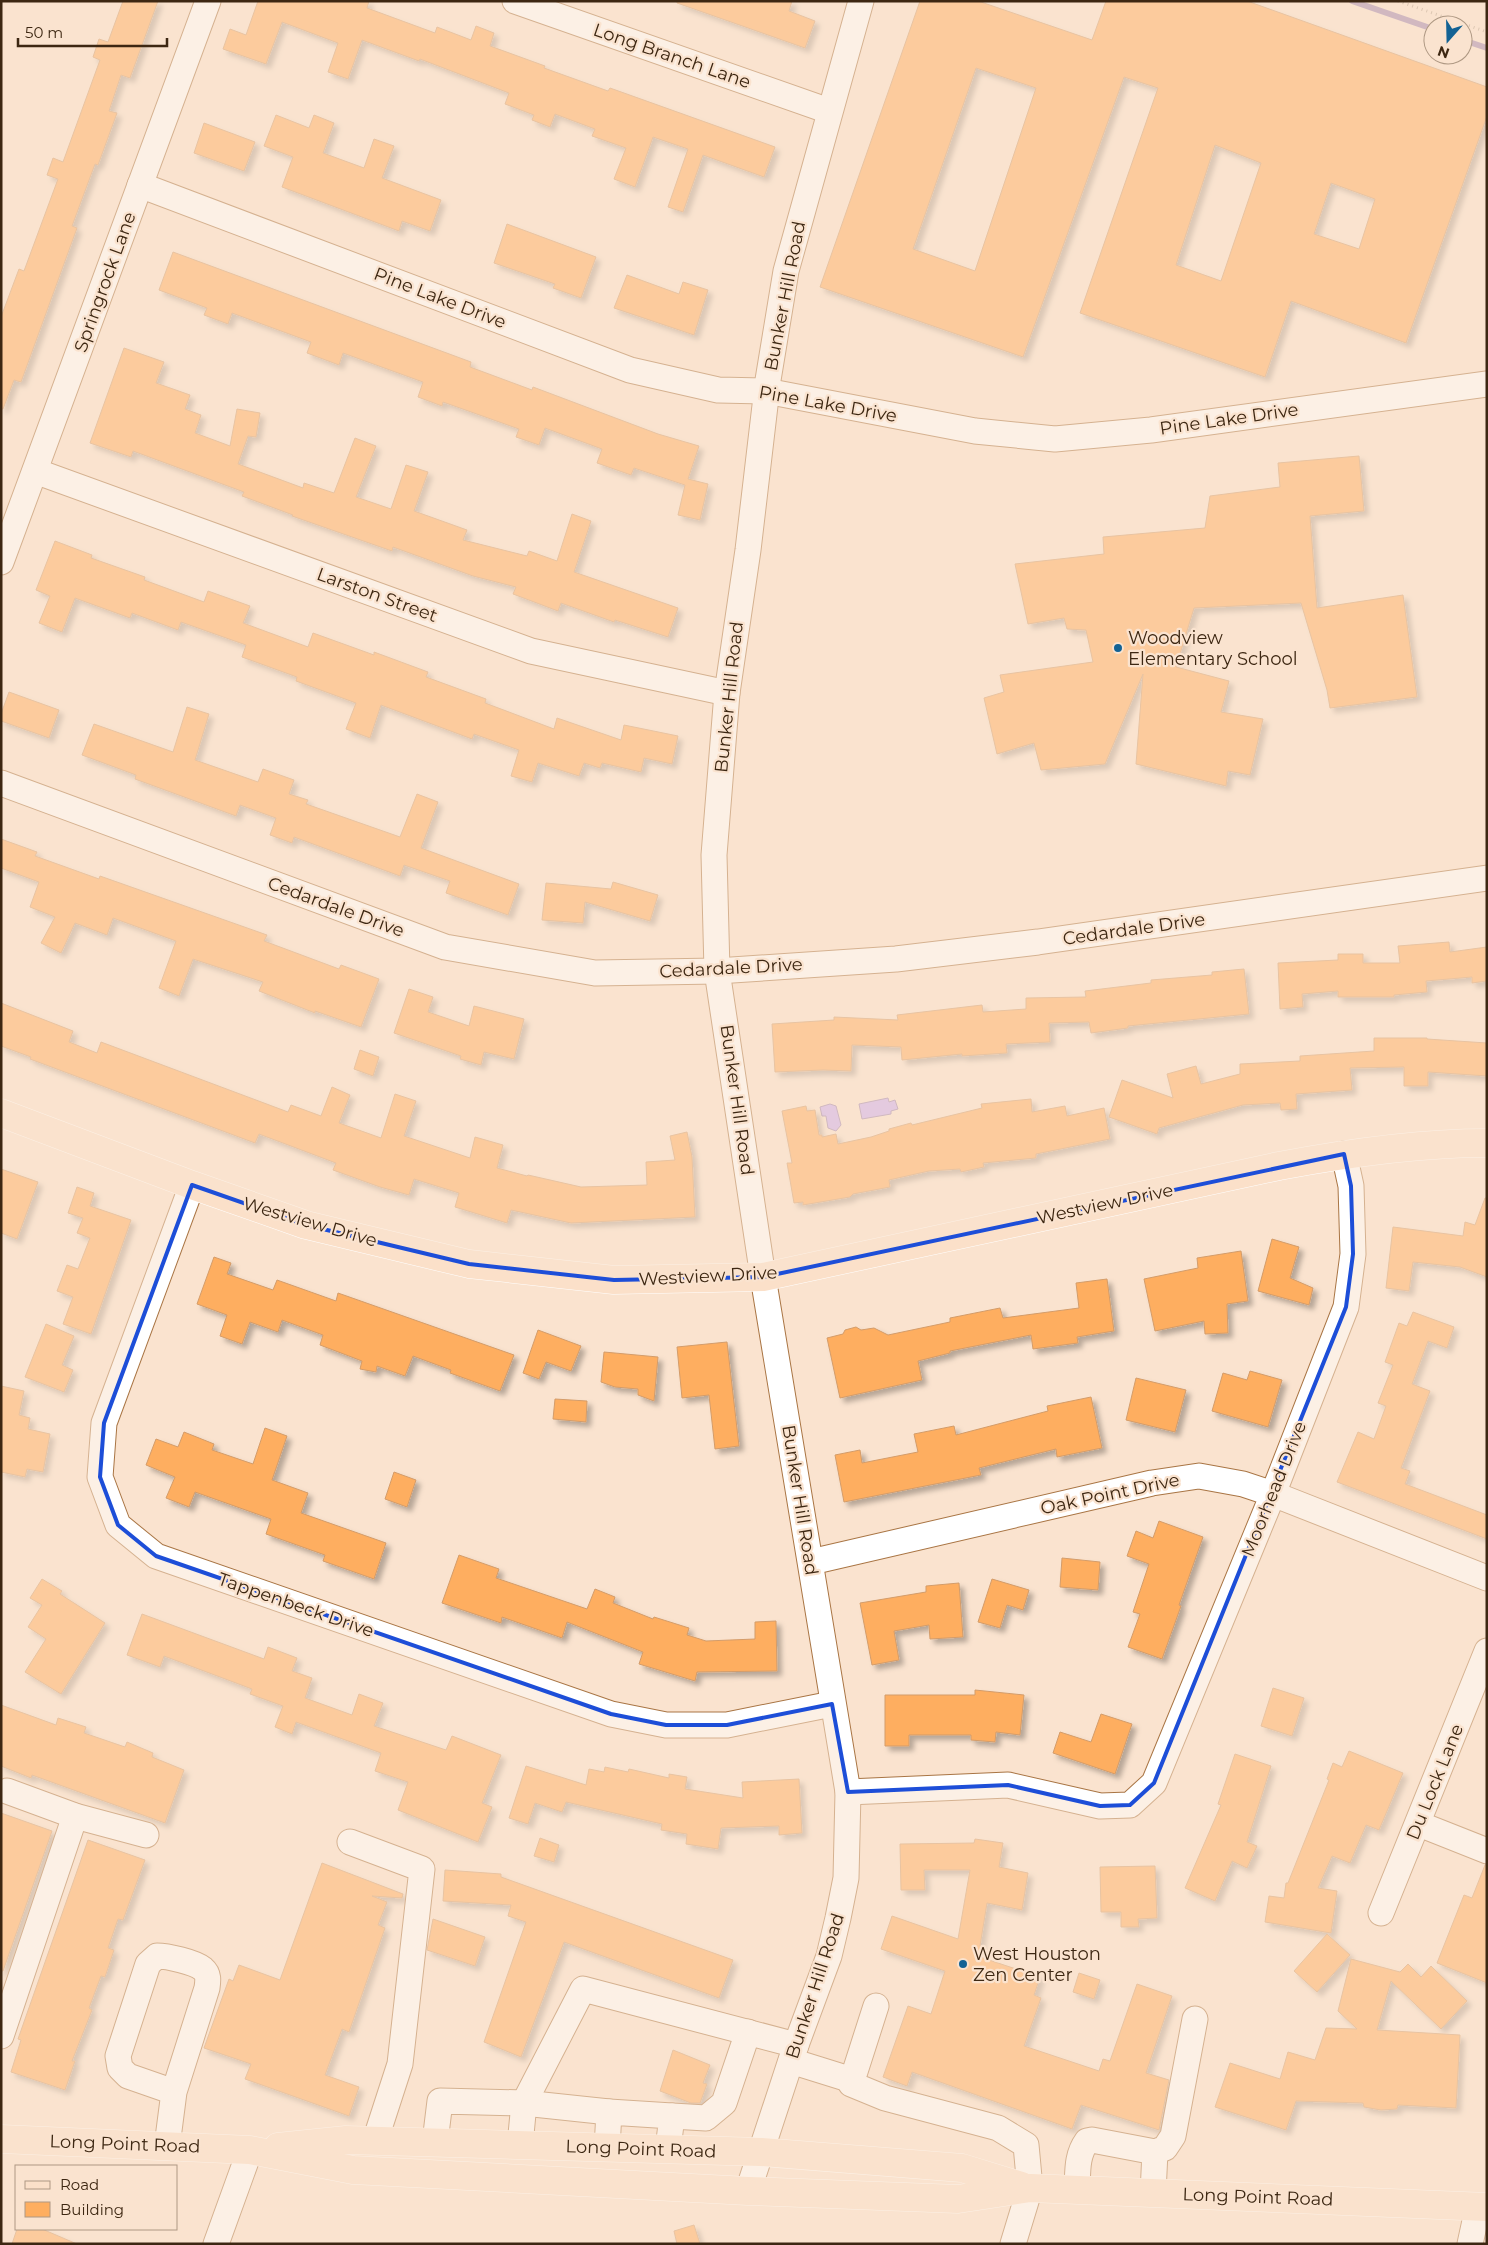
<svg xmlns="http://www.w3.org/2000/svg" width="1488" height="2245" font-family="Montserrat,sans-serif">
  <defs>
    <filter id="shadow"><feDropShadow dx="4.5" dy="4.5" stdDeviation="2.5" flood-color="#0004"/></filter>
  </defs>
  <rect width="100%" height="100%" fill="#fae3cf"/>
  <g fill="#c9acf1" stroke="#9f84ae">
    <polygon points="888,1098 889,1102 895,1100 898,1109 891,1111 891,1114 862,1119 859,1104"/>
    <polygon points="830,1104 836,1106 841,1125 836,1131 828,1128 826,1116 822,1116 820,1107"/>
  </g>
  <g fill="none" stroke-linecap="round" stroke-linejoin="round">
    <g stroke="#9f84ae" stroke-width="6">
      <polyline points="1352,1 1433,29"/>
      <polyline points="1463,40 1487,48"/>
    </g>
  </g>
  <g fill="#feae60" stroke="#d39c6a" fill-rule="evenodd" filter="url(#shadow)">
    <polygon points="123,1 158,1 130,78 121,75 109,111 117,113 98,165 95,164 72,226 77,228 21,382 14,380 3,409 1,409 1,317 19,269 24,271 58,179 47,175 53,158 63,162 100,60 93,57 99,39 108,42"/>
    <polygon points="258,1 369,1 367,8 435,33 437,27 471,40 476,26 494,33 490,46 545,66 544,68 608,91 610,88 775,147 764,177 703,155 683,212 668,207 688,149 653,137 635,187 614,179 626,148 592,136 595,129 555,114 550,127 532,120 534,115 505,104 509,93 420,59 419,61 362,40 348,79 328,72 338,43 282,22 266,64 223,49 230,29 246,35"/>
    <polygon points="677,1 792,1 789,11 815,21 805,48 677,3"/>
    <path d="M920 1H978L1092 40 1106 1H1247L1487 87V116L1406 343 1291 301 1265 377 1080 313 1158 88 1124 77 1023 357 820 287ZM976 68 1036 88 975 271 913 249ZM1215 145 1261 163 1221 281 1176 265ZM1331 183 1375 199 1359 249 1314 234Z"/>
    <polygon points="276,115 309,128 314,115 334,123 323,153 364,168 374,139 394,146 382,178 441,200 430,231 402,221 399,231 282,187 293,157 264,146"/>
    <polygon points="204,123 255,142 244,171 194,153"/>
    <polygon points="507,224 596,257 581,298 553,288 555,284 494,263"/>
    <polygon points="173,252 471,362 470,367 532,390 533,387 658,434 699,446 688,479 708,484 700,520 678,515 685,485 634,468 631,475 597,463 602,449 545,428 539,445 516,437 519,429 443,402 442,406 418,397 423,382 343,353 339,365 307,353 311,342 232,313 228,324 204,315 207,308 159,290"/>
    <polygon points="627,275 679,294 683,282 708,290 694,335 614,308"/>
    <polygon points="124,348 164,362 156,383 190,395 185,409 201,415 195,433 230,446 237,409 260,413 256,437 248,436 238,464 303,488 304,483 334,493 355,438 376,446 356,497 391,509 406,465 428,472 414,511 467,530 463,540 527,556 529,551 557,561 572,514 591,521 574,572 678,608 668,637 615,620 614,622 561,603 558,611 513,594 516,587 473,576 393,547 392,551 292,516 293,515 242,496 244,492 133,451 131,457 90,443"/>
    <polygon points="1359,456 1364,511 1310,516 1317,608 1403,595 1417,697 1330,708 1327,690 1301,603 1194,608 1176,667 1229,681 1221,712 1263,719 1250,775 1228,771 1226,786 1136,764 1143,674 1105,764 1041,770 1034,743 997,754 984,698 1004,692 1000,675 1093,662 1086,630 1067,629 1064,618 1028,624 1015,564 1104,554 1103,537 1205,528 1210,496 1280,487 1278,463"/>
    <polygon points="55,541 92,555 91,558 145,577 144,580 204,602 208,591 250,606 243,623 308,647 313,633 374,655 374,652 428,672 426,677 486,699 485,703 554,729 557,718 621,740 624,725 678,736 672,764 644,758 641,772 602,763 600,768 584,763 579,776 538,763 532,782 511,776 519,750 474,734 472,739 381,705 370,738 346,729 356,703 296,681 297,677 242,657 246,645 181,622 178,630 132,613 130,618 75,598 62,632 39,623 50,596 36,590"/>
    <polygon points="9,692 59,710 49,738 1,721 1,714"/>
    <polygon points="187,707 209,714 195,760 258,782 263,769 294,780 289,794 308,800 306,804 400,837 417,794 438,802 421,848 519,884 508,915 446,893 450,881 404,865 400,876 294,837 292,843 270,835 276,818 240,805 236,816 135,779 136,775 82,755 94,724 173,752"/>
    <polygon points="1,839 37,852 35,856 99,879 100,876 267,935 264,941 339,969 341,965 379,979 361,1027 315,1011 315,1013 259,991 263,982 193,959 179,996 159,988 176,941 113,918 107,935 75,923 61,953 41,943 55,917 30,907 39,882 1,868"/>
    <polygon points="613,882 658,895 650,921 585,902 583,923 542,920 546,883 611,889"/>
    <polygon points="1449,942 1450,952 1487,947 1487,981 1472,983 1472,977 1426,981 1427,992 1394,995 1394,997 1338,997 1338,991 1302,994 1303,1007 1280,1009 1278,963 1338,960 1338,954 1363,954 1363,963 1400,963 1398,946"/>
    <polygon points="1244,969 1249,1014 1128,1026 1128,1028 1091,1033 1089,1022 1049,1023 1050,1042 1006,1044 1007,1053 962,1056 962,1054 902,1060 901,1047 852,1045 851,1071 823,1070 775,1072 772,1024 834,1020 834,1017 898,1020 897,1015 982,1005 983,1012 1026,1009 1026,998 1086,997 1085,991 1151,983 1151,980 1212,975 1212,972"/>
    <polygon points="409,989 433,997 428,1012 469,1026 474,1006 524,1019 514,1059 484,1052 481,1065 460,1059 461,1056 394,1033"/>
    <polygon points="1,1003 73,1031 69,1042 97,1053 101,1042 288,1112 291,1105 321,1116 332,1087 350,1095 339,1123 381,1138 395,1094 416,1101 404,1136 470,1158 475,1137 503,1145 497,1168 527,1176 528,1175 581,1187 647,1185 646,1162 675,1160 670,1136 687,1132 692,1157 695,1217 571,1223 511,1210 507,1223 455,1207 459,1193 414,1179 409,1195 380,1187 333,1170 336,1163 259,1134 255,1143 30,1059 31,1057 1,1046"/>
    <polygon points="1374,1038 1427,1038 1427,1039 1487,1043 1487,1076 1428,1072 1428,1086 1404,1086 1404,1067 1350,1068 1352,1090 1296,1094 1297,1109 1281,1110 1280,1103 1243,1105 1159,1128 1157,1134 1109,1117 1122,1080 1173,1098 1167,1074 1196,1066 1201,1084 1240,1074 1240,1064 1300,1061 1300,1056 1374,1051"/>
    <polygon points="360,1050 379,1057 373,1076 354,1069"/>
    <polygon points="1031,1099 1032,1112 1065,1106 1067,1116 1104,1108 1110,1139 1036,1154 1036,1158 983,1163 984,1167 961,1172 960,1169 929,1171 889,1180 890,1187 853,1194 850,1197 803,1205 803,1202 794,1203 787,1163 792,1163 782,1111 806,1106 807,1111 815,1110 819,1135 822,1135 822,1137 836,1134 838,1144 871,1137 889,1131 889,1129 911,1123 912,1125 982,1108 981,1104"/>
    <polygon points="1,1169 38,1182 17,1239 1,1233"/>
    <polygon points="77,1187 94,1193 90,1206 131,1220 91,1334 63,1324 73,1297 57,1291 67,1265 78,1269 90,1238 77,1233 83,1218 68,1213"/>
    <polygon points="1485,1198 1487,1198 1487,1277 1460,1267 1413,1262 1409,1291 1386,1288 1393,1227 1463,1236 1465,1222 1475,1225"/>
    <polygon points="1272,1239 1299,1247 1290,1278 1313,1288 1309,1305 1258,1291"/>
    <polygon points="1241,1251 1248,1301 1227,1304 1228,1333 1205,1334 1204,1321 1155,1331 1144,1279 1198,1268 1197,1258"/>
    <polygon points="214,1257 231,1263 227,1274 273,1290 277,1280 336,1301 338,1293 514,1355 500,1391 450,1373 451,1370 413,1356 405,1376 377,1366 376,1372 360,1369 362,1361 320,1345 323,1335 282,1320 278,1332 250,1322 242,1344 220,1336 227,1315 197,1304"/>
    <polygon points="1107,1279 1114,1331 1077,1337 1078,1343 1033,1349 1031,1335 950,1351 950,1353 918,1361 922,1380 840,1398 827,1338 843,1334 845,1330 856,1327 861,1330 874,1328 888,1335 950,1322 950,1318 1000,1308 1003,1318 1079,1308 1076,1283"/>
    <polygon points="1413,1312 1454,1327 1447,1348 1428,1341 1412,1384 1430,1391 1401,1468 1410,1471 1405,1484 1487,1515 1487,1539 1337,1482 1358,1432 1374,1439 1386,1406 1378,1403 1393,1365 1385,1362 1399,1323 1407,1326"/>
    <polygon points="46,1324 74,1336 62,1365 73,1370 64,1392 25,1377"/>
    <polygon points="538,1330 581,1346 571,1371 546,1362 539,1379 523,1373"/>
    <polygon points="727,1342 739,1446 715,1449 709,1395 682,1398 677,1347"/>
    <polygon points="604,1352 658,1357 654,1401 638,1395 638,1389 615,1387 601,1382"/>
    <polygon points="1250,1371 1282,1380 1268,1427 1212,1411 1223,1373 1247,1380"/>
    <polygon points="1136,1378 1186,1390 1175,1432 1126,1420"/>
    <polygon points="1,1386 24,1391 19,1415 30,1418 28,1429 50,1434 43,1472 27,1469 25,1477 1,1472"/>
    <polygon points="1091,1397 1102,1448 1057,1457 1056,1449 979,1468 981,1475 844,1502 835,1455 860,1450 862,1463 918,1452 914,1434 954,1426 956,1435 1048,1411 1047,1406"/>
    <polygon points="555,1399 587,1401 586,1422 553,1419"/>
    <polygon points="265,1428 287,1436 272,1480 308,1493 301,1513 386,1543 374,1579 323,1561 325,1555 266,1534 271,1519 195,1492 189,1507 166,1498 175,1477 146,1465 156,1439 178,1447 184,1432 214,1444 212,1450 253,1464"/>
    <polygon points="394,1472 416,1480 407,1507 385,1499"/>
    <polygon points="1159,1521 1203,1537 1179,1605 1181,1606 1162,1659 1128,1647 1140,1614 1133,1612 1149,1564 1127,1556 1136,1531 1153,1538"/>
    <polygon points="459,1555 499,1569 496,1578 587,1609 595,1589 615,1597 613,1603 653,1619 654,1617 689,1628 687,1635 706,1641 755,1639 755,1622 776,1621 777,1671 697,1672 695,1681 639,1664 643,1652 567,1622 562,1638 502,1617 501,1623 442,1603"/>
    <polygon points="1062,1558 1100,1562 1098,1590 1060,1587"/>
    <polygon points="42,1579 62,1591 60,1594 105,1623 61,1694 25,1672 46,1639 28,1627 42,1605 30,1598"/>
    <polygon points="992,1579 1029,1590 1023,1610 1007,1605 1000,1628 978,1622"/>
    <polygon points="959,1583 963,1637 930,1639 929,1625 894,1631 899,1660 872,1665 860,1603 926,1592 926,1586"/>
    <polygon points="142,1614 264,1659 268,1647 297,1658 292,1671 312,1678 305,1698 352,1715 359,1694 383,1703 374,1726 446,1750 452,1736 501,1755 482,1803 492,1807 478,1842 398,1810 408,1782 375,1771 381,1753 296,1722 292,1734 275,1727 283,1706 250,1694 252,1689 164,1656 160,1667 127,1655"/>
    <polygon points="1273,1688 1304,1698 1292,1736 1261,1726"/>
    <polygon points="975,1690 1024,1695 1020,1735 996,1732 995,1742 971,1740 971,1735 909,1735 909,1746 885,1746 885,1695 975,1695"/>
    <polygon points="1,1705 56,1725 58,1718 86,1727 84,1733 125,1747 127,1742 153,1753 152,1757 184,1770 165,1823 32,1775 31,1778 1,1766"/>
    <polygon points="1101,1714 1132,1724 1115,1774 1053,1753 1060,1732 1091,1742"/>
    <polygon points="1349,1751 1403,1773 1379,1830 1366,1825 1350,1863 1332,1856 1318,1888 1337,1891 1331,1933 1265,1922 1269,1896 1284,1898 1286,1883 1288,1883 1329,1780 1327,1779 1333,1763 1342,1767"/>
    <polygon points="1235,1754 1271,1766 1247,1842 1257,1846 1247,1868 1232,1861 1215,1901 1185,1888 1221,1805 1218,1804"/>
    <polygon points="526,1766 586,1785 589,1769 604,1772 605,1767 628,1772 629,1769 669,1778 669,1774 687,1777 685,1789 743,1798 742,1782 799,1779 802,1833 779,1835 779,1826 721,1828 718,1849 686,1844 687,1834 661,1830 662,1824 566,1802 562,1812 535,1803 528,1824 509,1818"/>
    <polygon points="1,1813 52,1831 3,1971 1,1971"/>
    <polygon points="540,1838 559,1845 554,1862 534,1856"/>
    <polygon points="975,1839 1003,1843 999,1867 1028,1873 1022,1910 987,1903 980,1946 983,1947 980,1957 1040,1977 1034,1995 1041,1998 1024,2046 1099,2071 1103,2059 1110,2061 1137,1984 1172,1996 1146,2073 1169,2080 1159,2130 1081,2105 1072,2129 912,2072 907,2086 883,2077 908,2006 931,2014 945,1971 881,1949 892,1916 958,1939 970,1870 924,1870 925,1890 901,1890 900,1844 974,1843"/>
    <polygon points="88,1840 145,1860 123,1920 118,1919 108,1948 114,1950 105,1977 101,1976 89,2008 92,2010 72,2061 75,2061 65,2090 11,2072 21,2040 18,2039"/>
    <polygon points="322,1863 403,1894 402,1898 372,1896 387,1902 378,1925 385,1928 349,2032 342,2029 325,2075 359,2087 349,2116 245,2079 251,2064 204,2048 229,1979 233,1981 239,1965 280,1980"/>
    <polygon points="1485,1865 1487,1865 1487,1983 1437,1963 1464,1895 1472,1898"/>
    <polygon points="1155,1866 1157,1918 1138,1919 1139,1927 1121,1927 1121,1912 1101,1912 1100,1867"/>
    <polygon points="445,1870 501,1874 501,1877 733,1960 719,1998 564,1942 521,2057 484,2042 526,1922 508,1916 511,1905 443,1901"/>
    <polygon points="433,1919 485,1937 475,1966 427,1950"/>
    <polygon points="1327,1934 1350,1955 1317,1992 1294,1971"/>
    <polygon points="1351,1959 1400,1972 1408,1964 1421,1977 1431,1966 1467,2001 1441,2029 1391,1981 1377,2030 1460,2035 1456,2108 1398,2105 1397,2109 1381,2110 1364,2107 1363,2103 1296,2101 1286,2130 1215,2107 1230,2063 1280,2079 1288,2052 1315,2060 1326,2028 1357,2029 1338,2011"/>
    <polygon points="1079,1973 1100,1980 1094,1999 1073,1992"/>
    <polygon points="673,2050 710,2065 703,2083 707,2084 700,2103 691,2103 660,2091"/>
    <polygon points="694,2225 700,2244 677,2244 674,2231"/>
    <polygon points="17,2229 42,2229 77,2244 12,2244"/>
  </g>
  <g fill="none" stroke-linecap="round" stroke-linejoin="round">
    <defs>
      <g id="minor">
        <polyline points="515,1 829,111"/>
        <polyline points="140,185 630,370 718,390 766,391 975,431 1055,439 1151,430 1487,384"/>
        <polyline points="35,471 531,651 727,693"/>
        <polyline points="1,562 208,1"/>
        <polyline points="1,783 445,947 595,973 717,971 896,959 1038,942 1487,878"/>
        <polyline points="192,1185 104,1423 100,1477 118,1525 156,1556 611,1714 666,1725 727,1725 832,1704"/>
        <polyline points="811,1562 1152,1483 1199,1476 1243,1484 1273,1494 1487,1578"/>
        <polyline points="7,1791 75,1816 146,1835"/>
        <polyline points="848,1792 1008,1785 1100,1806 1130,1805 1154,1783 1273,1494 1346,1307 1353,1254 1351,1186 1344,1154"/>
        <polyline points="1419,1824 1487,1851"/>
        <polyline points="350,1842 422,1869 400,2064 375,2141"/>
        <polyline points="1381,1913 1487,1651"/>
        <polyline points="876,2006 851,2084 885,2098 998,2128 1026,2145 1030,2188 1013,2244"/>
        <polyline points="1,2036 75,1816"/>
        <polyline points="791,2061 852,2080"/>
        <polyline points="672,2116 706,2118 724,2103 748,2032"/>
        <polyline points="435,2142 440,2101 524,2103 609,2112"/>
        <polyline points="520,2145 524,2103 583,1989 796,2045"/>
        <path d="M167 2146 174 2092 207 1988C208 1981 209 1974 203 1969 195 1962 167 1956 157 1956L148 1964 118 2056 120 2068 128 2076 174 2092"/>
        <polyline points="607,2148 609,2112 672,2116 668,2149"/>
        <polyline points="1155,2152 1165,2148 1173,2136 1195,2019"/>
        <path d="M1077 2190C1078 2173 1076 2156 1087 2141L1092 2140 1155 2152 1153 2193"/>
        <polyline points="748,2191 796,2045 829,1956 838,1918 846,1878 848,1792 763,1277 717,971 714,855 727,693 748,550 768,380 786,271 861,1"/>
        <polyline points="216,2244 250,2150"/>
        <polyline points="1470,2244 1478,2207"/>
      </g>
      <g id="major">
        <path d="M1 1113 192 1185 306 1225 469 1264 614 1280 763 1277 1279 1166C1348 1153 1417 1143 1487 1143"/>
        <polyline points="1,2139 250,2150 353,2170 748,2191 958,2199 1030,2188 1487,2207"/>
        <polyline points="278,2147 346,2140 761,2152 962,2168 1021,2186"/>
      </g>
    </defs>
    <use href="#minor" stroke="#a97544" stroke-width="27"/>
    <use href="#major" stroke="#fff" stroke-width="29"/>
    <polyline stroke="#b9a28e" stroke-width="3" stroke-dasharray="1 4" stroke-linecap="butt" points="1398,1 1487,32"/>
    <use href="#minor" stroke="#fff" stroke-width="25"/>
    <use href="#major" stroke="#fbe0c9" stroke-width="28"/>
  </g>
  <path d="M0 0H1488V2245H0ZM1344 1154 1351 1186 1353 1254 1346 1307 1154 1783 1130 1805 1100 1806 1008 1785 848 1792 832 1704 727 1725H666L611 1714 156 1556 118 1525 100 1477 104 1423 192 1185 306 1225 469 1264 614 1280 763 1277Z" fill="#fae3cf" fill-opacity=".55" fill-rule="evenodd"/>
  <path fill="none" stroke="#1d4ed8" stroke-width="4" stroke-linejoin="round" d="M1344 1154 1351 1186 1353 1254 1346 1307 1154 1783 1130 1805 1100 1806 1008 1785 848 1792 832 1704 727 1725H666L611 1714 156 1556 118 1525 100 1477 104 1423 192 1185 306 1225 469 1264 614 1280 763 1277Z"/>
  <g fill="#136294" stroke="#fae3cf" stroke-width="2">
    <circle cx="1118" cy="648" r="5"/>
    <circle cx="963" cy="1964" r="5"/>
  </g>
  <g text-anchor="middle" stroke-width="4.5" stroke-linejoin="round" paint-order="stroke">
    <g font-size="18" fill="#3d2712" stroke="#fae3cf">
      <text transform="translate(672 56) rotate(19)" y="6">Long Branch Lane</text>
      <text transform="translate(105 282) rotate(-70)" y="6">Springrock Lane</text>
      <text transform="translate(785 296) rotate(-79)" y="6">Bunker Hill Road</text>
      <text transform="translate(440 298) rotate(21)" y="6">Pine Lake Drive</text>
      <text transform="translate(828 404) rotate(10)" y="6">Pine Lake Drive</text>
      <text transform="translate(1229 419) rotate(-8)" y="6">Pine Lake Drive</text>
      <text transform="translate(377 595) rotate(20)" y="6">Larston Street</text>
      <text transform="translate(729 697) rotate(-84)" y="6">Bunker Hill Road</text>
      <text transform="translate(336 907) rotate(20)" y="6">Cedardale Drive</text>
      <text transform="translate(1134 929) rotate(-8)" y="6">Cedardale Drive</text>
      <text transform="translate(731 968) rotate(-3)" y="6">Cedardale Drive</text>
      <text transform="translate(737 1100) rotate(82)" y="6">Bunker Hill Road</text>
      <text transform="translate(1105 1204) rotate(-12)" y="6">Westview Drive</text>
      <text transform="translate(310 1222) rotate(16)" y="6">Westview Drive</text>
      <text transform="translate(708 1276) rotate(-3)" y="6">Westview Drive</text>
      <text transform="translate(1274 1489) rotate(-68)" y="6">Moorhead Drive</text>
      <text transform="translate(1110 1494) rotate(-12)" y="6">Oak Point Drive</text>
      <text transform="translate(800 1500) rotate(81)" y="6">Bunker Hill Road</text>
      <text transform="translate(296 1605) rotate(19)" y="6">Tappenbeck Drive</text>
      <text transform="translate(1435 1782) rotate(-68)" y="6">Du Lock Lane</text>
      <text transform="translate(815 1986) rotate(-72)" y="6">Bunker Hill Road</text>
      <text transform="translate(125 2144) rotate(2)" y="6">Long Point Road</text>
      <text transform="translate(641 2149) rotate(2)" y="6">Long Point Road</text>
      <text transform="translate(1258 2197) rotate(2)" y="6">Long Point Road</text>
    </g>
    <g font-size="18" fill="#3d2712" stroke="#fae3cf" text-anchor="start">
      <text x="1128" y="644">Woodview<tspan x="1128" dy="21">Elementary School</tspan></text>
      <text x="973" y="1960">West Houston<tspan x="973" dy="21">Zen Center</tspan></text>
    </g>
  </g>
  <rect width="1488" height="2245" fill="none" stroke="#3d2712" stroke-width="5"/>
  <rect x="15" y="2165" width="162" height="65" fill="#fae3cf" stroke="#ae9883"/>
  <rect x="25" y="2181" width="25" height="8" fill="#fbe0c9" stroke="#ae9883"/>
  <text x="60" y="2190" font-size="15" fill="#3d2712">Road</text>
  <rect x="25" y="2202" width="25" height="15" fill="#feae60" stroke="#ae9883"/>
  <text x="60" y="2215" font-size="15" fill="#3d2712">Building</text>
  <g transform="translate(1448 40) rotate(200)"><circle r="24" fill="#fae3cf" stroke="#ae9883"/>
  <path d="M0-4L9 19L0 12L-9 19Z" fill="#136294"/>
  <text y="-8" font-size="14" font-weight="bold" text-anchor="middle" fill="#3d2712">N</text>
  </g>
  <path d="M18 38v8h149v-8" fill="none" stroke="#3d2712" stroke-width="2.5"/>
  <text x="25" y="38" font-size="15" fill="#3d2712" stroke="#fae3cf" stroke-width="4" paint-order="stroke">50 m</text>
</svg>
